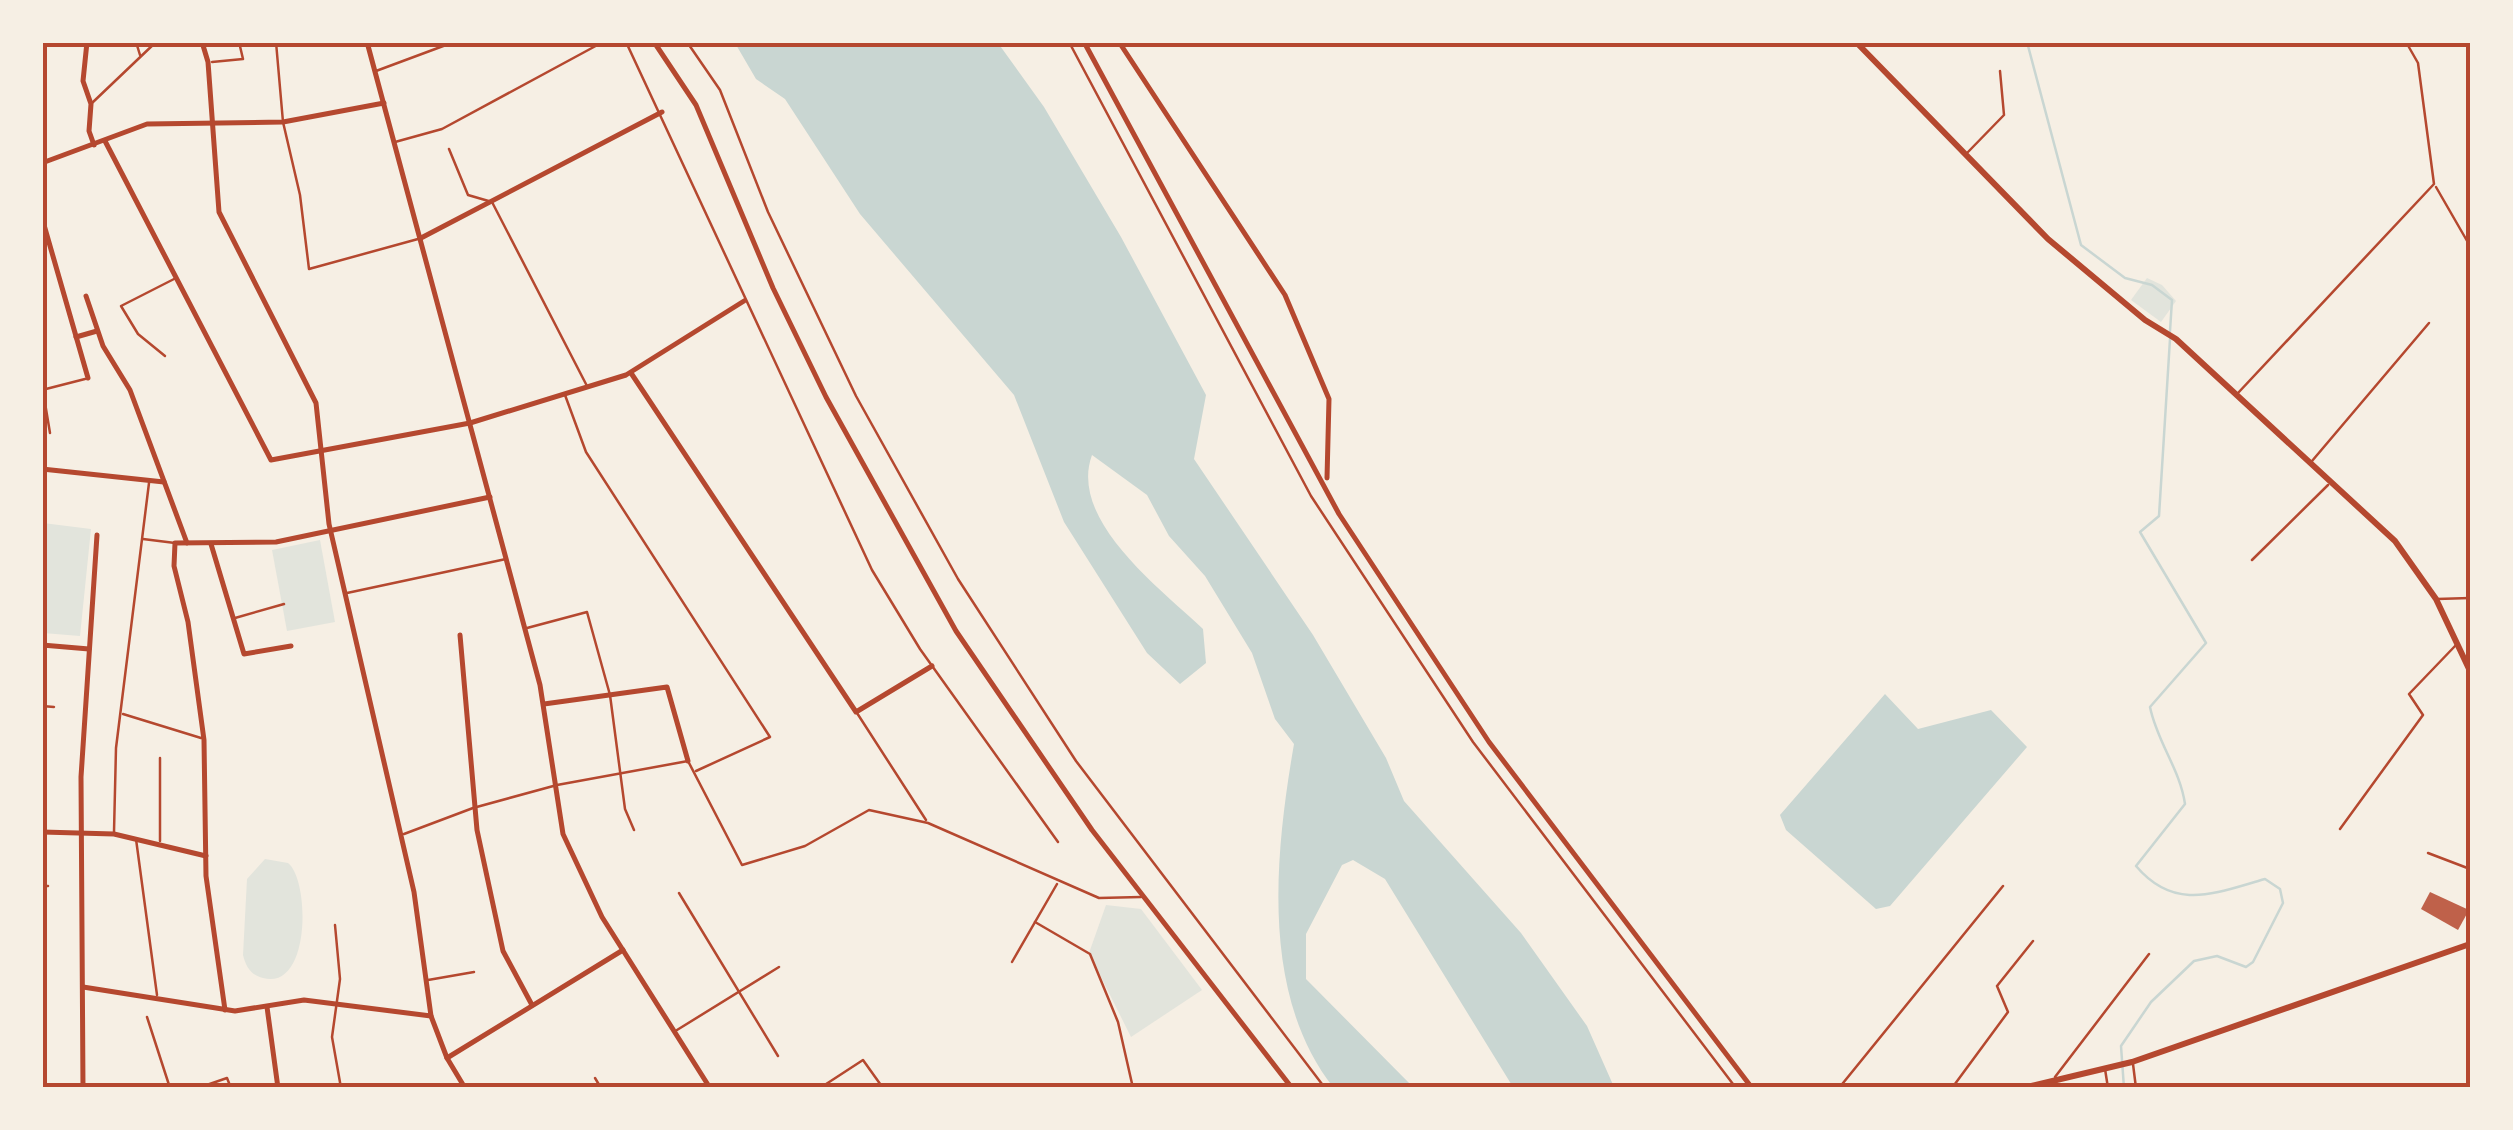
<svg xmlns="http://www.w3.org/2000/svg" width="2513" height="1130" font-family="Overpass,sans-serif">
  <rect width="100%" height="100%" fill="#f6efe4"/>
  <g fill="#e2e4dc">
    <polygon points="2147,278 2162,285 2176,301 2161,322 2131,300"/>
    <polygon points="43,523 91,529 80,636 43,633"/>
    <polygon points="320,540 335,622 287,631 272,550"/>
    <path d="M265 859 288 863C310 880 311 991 263 978 251 975 246 967 243 955L247 879Z"/>
    <polygon points="1106,905 1141,909 1202,990 1131,1037 1089,953"/>
  </g>
  <g fill="#c9d6d2">
    <path d="M735 43H998L1044 107 1121 237 1206 395 1194 459 1313 635 1386 758 1404 801 1521 933 1587 1026 1614 1087H1513L1385 879 1353 860 1342 865 1306 934V979L1413 1087H1333C1260 994 1275 854 1294 744L1275 719 1252 653 1205 576 1169 536 1147 495 1092 455C1068 520 1161 589 1203 629L1206 663 1180 684 1147 653 1064 522 1014 395 860 214 785 99 756 79Z"/>
    <polygon points="1885,694 1918,729 1991,710 2027,747 1890,906 1876,909 1786,830 1780,815"/>
  </g>
  <g fill="none" stroke-linecap="round" stroke-linejoin="round">
    <g stroke="#c9d6d2" stroke-width="2.5">
      <polyline points="2027,42 2081,245 2125,278 2152,285 2172,300 2170,331"/>
      <path d="M2124 1088 2121 1046 2151 1002 2194 961 2217 956 2246 967 2253 962 2283 903 2280 889 2265 879C2215 893 2175 912 2136 866L2185 804C2180 769 2157 742 2150 707L2206 643 2140 532 2159 516 2170 339"/>
    </g>
  </g>
  <polygon fill="#bf614a" points="2430,892 2469,910 2458,930 2421,909"/>
  <g fill="none" stroke-linecap="round" stroke-linejoin="round">
    <g stroke="#b5482f" stroke-width="2.5">
      <polyline points="687,42 720,90 768,212 856,396 958,579 1076,761 1325,1088"/>
      <polyline points="1069,42 1311,496 1473,742 1736,1088"/>
    </g>
    <g stroke="#b5482f" stroke-width="2.5">
      <polyline points="136,42 140,55"/>
      <polyline points="276,42 283,122 300,195 309,269 418,239"/>
      <polyline points="626,42 872,570 920,649 1058,842"/>
      <polyline points="212,62 243,59 239,42"/>
      <polyline points="376,71 454,42"/>
      <polyline points="92,103 156,42"/>
      <polyline points="395,142 442,129 603,42"/>
      <polyline points="449,149 468,195 492,202 587,386"/>
      <polyline points="1968,152 2004,115 2000,71"/>
      <polyline points="2436,187 2470,246"/>
      <polyline points="165,356 138,334 121,306 176,278"/>
      <polyline points="42,390 85,379"/>
      <polyline points="43,391 50,433"/>
      <polyline points="2238,393 2434,184 2418,63 2406,42"/>
      <polyline points="565,395 586,452 770,737 696,771"/>
      <polyline points="2312,461 2429,323"/>
      <polyline points="143,539 175,543"/>
      <polyline points="2252,560 2328,485"/>
      <polyline points="347,593 506,559"/>
      <polyline points="2437,599 2470,598"/>
      <polyline points="235,618 284,604"/>
      <polyline points="527,628 587,612 610,695 625,809 634,830"/>
      <polyline points="42,706 54,707"/>
      <polyline points="857,713 926,820"/>
      <polyline points="123,714 201,738"/>
      <polyline points="160,758 160,841"/>
      <polyline points="2340,829 2423,715 2409,694 2456,645"/>
      <polyline points="114,832 116,748 149,483"/>
      <polyline points="404,834 473,808 557,785 688,761 742,865 805,846 869,810 928,823 1099,898 1141,897"/>
      <polyline points="136,839 157,995"/>
      <polyline points="2428,853 2470,869"/>
      <polyline points="42,886 48,886"/>
      <polyline points="679,893 778,1056"/>
      <polyline points="1035,922 1090,954 1118,1022 1133,1088"/>
      <polyline points="335,925 340,979 332,1037 341,1088"/>
      <polyline points="1012,962 1057,884"/>
      <polyline points="428,980 474,972"/>
      <polyline points="147,1017 170,1088"/>
      <polyline points="677,1030 779,967"/>
      <polyline points="2133,1064 2136,1088"/>
      <polyline points="2105,1069 2108,1088"/>
      <polyline points="2055,1077 2149,954"/>
      <polyline points="595,1078 601,1088"/>
      <polyline points="198,1088 227,1078 231,1088"/>
      <polyline points="820,1088 863,1060 883,1088"/>
      <polyline points="1839,1088 2003,886"/>
      <polyline points="1952,1088 2008,1012 1997,986 2033,941"/>
    </g>
    <g stroke="#b5482f" stroke-width="5">
      <polyline points="87,42 83,81 91,104 89,131 94,145"/>
      <polyline points="202,42 208,62 219,212 316,403 329,524 414,892 431,1016 447,1058 465,1088"/>
      <polyline points="367,42 540,685 563,834 602,917 710,1088"/>
      <polyline points="654,42 696,105 773,288 826,397 956,631 1092,830 1292,1088"/>
      <polyline points="1084,42 1339,514 1489,742 1752,1088"/>
      <polyline points="1119,42 1285,295 1329,399 1327,478"/>
      <polyline points="105,141 271,460 470,423 626,375 744,301"/>
      <polyline points="42,163 147,124 283,122 384,103"/>
      <polyline points="42,218 88,378"/>
      <polyline points="421,238 662,112"/>
      <polyline points="86,296 103,346 130,390 187,543"/>
      <polyline points="76,337 97,331"/>
      <polyline points="631,373 856,712 932,666"/>
      <polyline points="42,469 164,482"/>
      <polyline points="211,544 244,654 291,646"/>
      <polyline points="460,635 477,830 503,951 532,1005"/>
      <polyline points="42,645 89,649"/>
      <polyline points="544,704 667,687 688,761"/>
      <polyline points="42,832 114,834 206,856"/>
      <polyline points="83,987 235,1011 304,1000 431,1016"/>
      <polyline points="267,1007 278,1088"/>
      <polyline points="225,1010 206,876 204,740 188,622 174,566 175,543 276,542 490,497"/>
      <polyline points="447,1058 623,950"/>
      <polyline points="83,1088 81,777 97,535"/>
    </g>
    <polyline stroke="#b5482f" stroke-width="6" points="2023,1088 2132,1062 2470,944"/>
    <polyline stroke="#b5482f" stroke-width="6" points="1856,42 2048,239 2145,320 2176,339 2395,541 2436,599 2470,671"/>
  </g>
  <rect width="2513" height="1130" fill="none" stroke="#f6efe4" stroke-width="90"/>
  <rect x="45" y="45" width="2423" height="1040" fill="none" stroke="#b5482f" stroke-width="4"/>
</svg>
